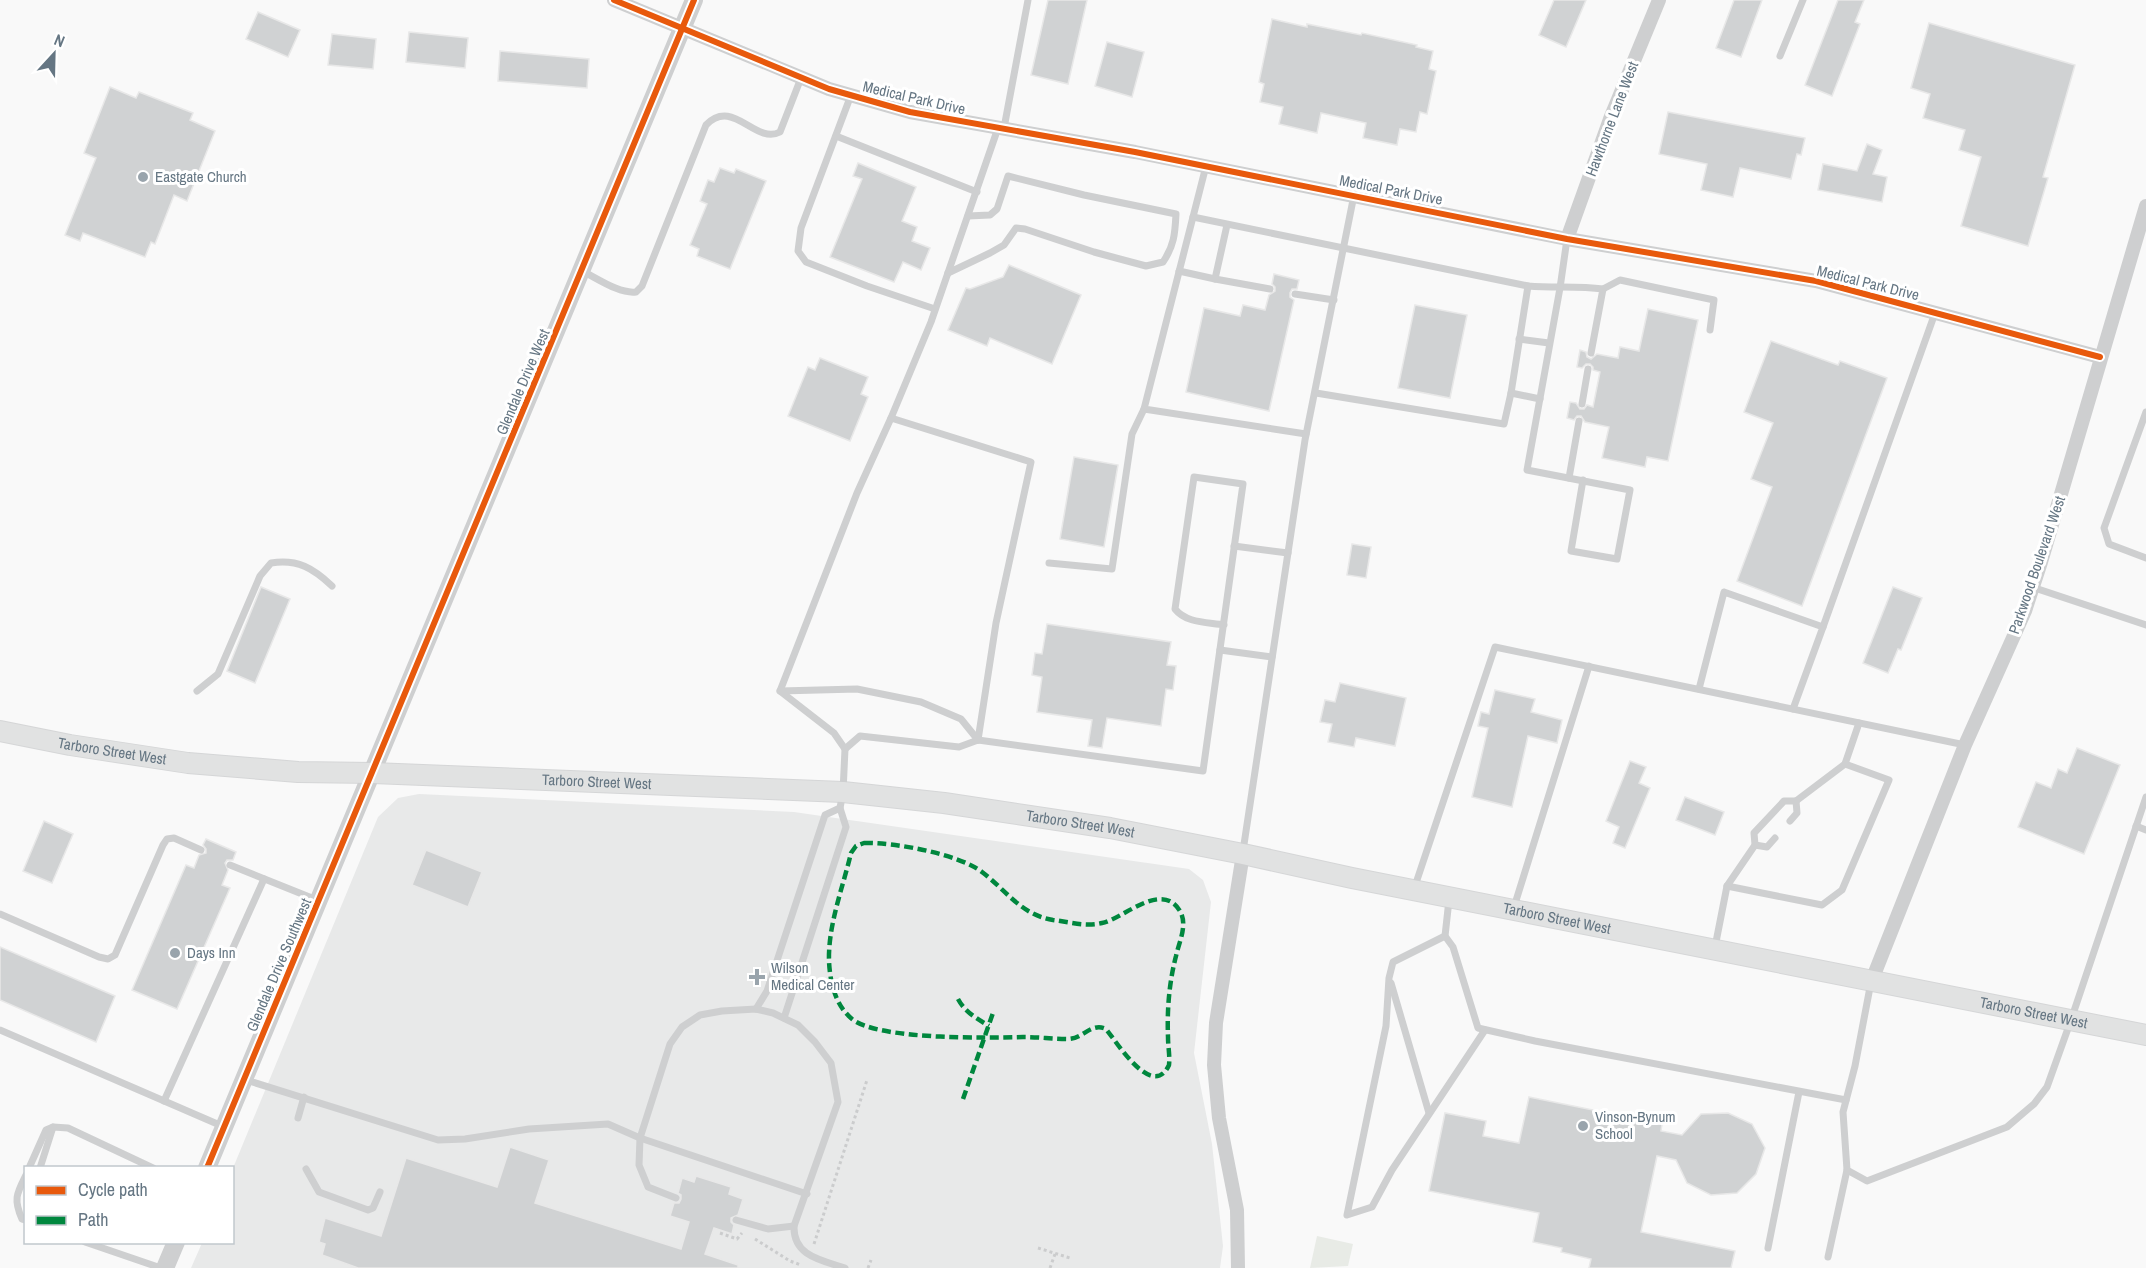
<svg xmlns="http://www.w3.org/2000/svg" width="2146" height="1268" font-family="'Archivo Narrow',sans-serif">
  <rect width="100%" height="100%" fill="#f9f9f9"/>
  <polygon fill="#e8e9e9" points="419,794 794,812 1189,869 1203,880 1211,902 1194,1053 1212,1144 1223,1246 1220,1268 191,1268 202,1243 232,1242 233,1168 378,817 398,798"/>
  <polygon fill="#e8ebe6" points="1317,1236 1353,1244 1348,1266 1310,1268"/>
  <g fill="#d0d2d3" stroke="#e8e8e8" stroke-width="1.5">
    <polygon points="1048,0 1087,0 1068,84 1031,75"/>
    <polygon points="1554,0 1586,0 1566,47 1539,35"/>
    <polygon points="1734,0 1762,0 1741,57 1716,48"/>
    <polygon points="1838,0 1864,0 1855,22 1860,24 1832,96 1805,85"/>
    <polygon points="258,12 300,30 288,57 246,39"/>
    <polygon points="1272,19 1307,27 1307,24 1361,35 1362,33 1417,45 1416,47 1433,51 1429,69 1436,71 1427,114 1420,112 1416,132 1400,129 1397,145 1363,138 1366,123 1321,113 1317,133 1279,124 1283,107 1260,102 1264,84 1259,82"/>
    <polygon points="1929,23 2075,65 2043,177 2048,178 2028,246 1961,226 1981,157 1959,150 1965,130 1923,118 1930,94 1911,88"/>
    <polygon points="409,32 468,38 465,68 406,62"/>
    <polygon points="332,34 376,39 373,69 328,65"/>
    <polygon points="1107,42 1144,52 1132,97 1095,86"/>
    <polygon points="500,51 589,59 587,88 498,81"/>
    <polygon points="110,87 136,98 139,92 193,113 190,120 215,131 187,201 174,195 155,244 151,242 145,257 83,233 80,241 65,235 96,158 84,153"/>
    <polygon points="1668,112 1805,138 1801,155 1797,154 1791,179 1740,168 1733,197 1701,190 1707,164 1659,154"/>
    <polygon points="1867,144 1882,150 1873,174 1887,177 1882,202 1818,190 1823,164 1857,171"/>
    <polygon points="858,163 916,187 902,221 917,227 912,241 930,248 921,270 903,262 894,282 830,257 862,179 853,176"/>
    <polygon points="720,168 734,173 736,169 766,181 730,269 697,256 699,249 690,245 707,204 700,201 708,180 714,182"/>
    <polygon points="1009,265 1081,295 1052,364 990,338 987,346 948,330 966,288 970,289 1003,277"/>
    <polygon points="1274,274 1299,280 1297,289 1292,289 1290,293 1290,297 1294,300 1269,411 1186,392 1204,308 1240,316 1243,305 1265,310 1269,295 1275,291 1275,287 1272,284"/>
    <polygon points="1415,305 1467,315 1450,398 1398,388"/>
    <polygon points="1648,309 1698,320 1668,461 1647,457 1645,467 1602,458 1609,427 1585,422 1581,416 1577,416 1574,420 1567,418 1570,402 1576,403 1580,409 1584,409 1587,405 1593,407 1600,372 1593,370 1593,367 1590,364 1586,364 1582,368 1577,367 1580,350 1586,352 1587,357 1591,359 1597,354 1618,358 1620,347 1639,351"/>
    <polygon points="1771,341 1838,365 1840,361 1887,378 1802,606 1737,581 1772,487 1751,479 1773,423 1744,412"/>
    <polygon points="820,358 868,377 861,394 868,397 850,441 788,416 808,367 815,370"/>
    <polygon points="1074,457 1118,465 1104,547 1060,539"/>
    <polygon points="1352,544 1371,547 1366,578 1347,575"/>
    <polygon points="261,587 290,599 255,683 227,671"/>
    <polygon points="1893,587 1922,598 1901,650 1898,649 1888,673 1863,663"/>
    <polygon points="1047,624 1171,642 1167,665 1176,666 1173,690 1166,689 1161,726 1107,718 1102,748 1088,746 1092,720 1037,712 1042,677 1032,675 1035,653 1042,654"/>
    <polygon points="1340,683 1406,698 1395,746 1356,738 1354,747 1328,742 1332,724 1320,722 1325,700 1335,702"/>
    <polygon points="1495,690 1535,699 1531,712 1562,720 1557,743 1528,736 1512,807 1472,797 1488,728 1478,726 1481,712 1489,714"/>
    <polygon points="2077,748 2120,765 2084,854 2018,827 2036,782 2051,788 2058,769 2067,773"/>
    <polygon points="1630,761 1646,767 1639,783 1650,788 1625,848 1613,843 1619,827 1606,821"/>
    <polygon points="1685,797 1724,812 1715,835 1676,820"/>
    <polygon points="44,821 73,834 52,883 23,871"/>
    <polygon points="206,839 236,852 233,860 227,860 225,863 228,870 222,885 230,888 177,1009 132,990 186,865 194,868 199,855 206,853 206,849 203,845"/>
    <polygon points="426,850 482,872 468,907 412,885"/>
    <polygon points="0,947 115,996 96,1042 0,1000"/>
    <polygon points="1529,1097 1662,1124 1661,1131 1682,1135 1701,1114 1728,1113 1752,1124 1765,1148 1756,1174 1737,1193 1711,1195 1687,1183 1676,1160 1657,1156 1641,1232 1735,1251 1731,1268 1589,1268 1591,1259 1561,1252 1562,1248 1533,1242 1539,1213 1429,1191 1445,1113 1486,1121 1483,1136 1519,1143"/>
    <polygon points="510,1147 549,1160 535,1203 681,1249 689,1222 670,1216 674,1203 679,1203 681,1199 681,1195 678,1193 682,1178 694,1182 696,1176 731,1187 729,1194 743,1199 738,1215 731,1218 731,1222 734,1225 732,1234 714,1228 705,1254 738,1265 738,1268 358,1268 322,1255 325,1244 319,1242 325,1218 381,1236 406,1158 497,1187"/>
  </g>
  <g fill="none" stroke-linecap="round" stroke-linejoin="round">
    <defs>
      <g id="secondary">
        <path id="s1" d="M0 731 70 745 188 763 298 772 373 773 843 792 944 803 1110 828 1243 854 1352 878 2146 1035"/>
      </g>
    </defs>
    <use href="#secondary" stroke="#d5d6d7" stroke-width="22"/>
    <g stroke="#cbcccd" stroke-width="3" stroke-dasharray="3 3" stroke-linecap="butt">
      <polyline points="720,1233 737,1239 742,1233"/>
      <polyline points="755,1239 790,1261 801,1265"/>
      <polyline points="814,1244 867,1080"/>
      <polyline points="1038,1248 1070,1258"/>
      <polyline points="868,1268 871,1260"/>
      <polyline points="1050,1268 1055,1254"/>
    </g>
    <g stroke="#cecfd0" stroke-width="7">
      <polyline points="1780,56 1803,0"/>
      <polyline points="851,95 801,228 798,251 806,262 867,286 935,309"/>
      <polyline points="1004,128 1028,0"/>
      <polyline points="836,136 977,192"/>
      <polyline points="1206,166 1144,409 1306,434"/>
      <path d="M1193 217 1528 286C1554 288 1578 286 1603 289L1591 353"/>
      <polyline points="1227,225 1215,279 1270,289"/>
      <polyline points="1567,239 1560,288 1527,470 1630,490 1617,559 1571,551 1583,480"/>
      <path d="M582 271C597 278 619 294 636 292L642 286 706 125C733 97 755 145 780 132L801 78"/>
      <polyline points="1179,271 1215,279"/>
      <path d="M948 273 990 253 1004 245 1016 228 1025 229 1094 252 1146 266 1163 262C1174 246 1175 234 1176 214L1084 195 1008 176 997 209 990 215 968 216"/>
      <polyline points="1603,289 1620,280 1714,300 1710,330"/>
      <polyline points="1295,294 1334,300"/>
      <polyline points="1519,339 1549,343"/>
      <polyline points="1316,393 1504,424 1511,393 1528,286"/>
      <polyline points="1511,393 1540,399"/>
      <polyline points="1582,404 1588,369"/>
      <polyline points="2146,412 2104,528 2109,544 2146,558"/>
      <polyline points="891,418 1031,462 996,623 978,740"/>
      <polyline points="1569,478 1579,421"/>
      <polyline points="1234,546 1288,553"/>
      <polyline points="1049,563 1112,569 1132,434 1144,409"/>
      <polyline points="2032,587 2146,625"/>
      <polyline points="1823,627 1935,313"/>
      <polyline points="1220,650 1272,657"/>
      <polyline points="1699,689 1724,592 1823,627 1793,709"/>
      <path d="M197 691 218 674 260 576 271 563C298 559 313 568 332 586"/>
      <polyline points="780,691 857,689 921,702 961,719 978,740"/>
      <path d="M845 749 860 736 959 747 978 740 1203 771 1243 484 1194 477 1175 609C1186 623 1206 622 1224 625"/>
      <polyline points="1790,821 1797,813 1796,801"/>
      <polyline points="2136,826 2146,830"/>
      <polyline points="1755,845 1767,847 1775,838"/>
      <polyline points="1243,851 1305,440 1354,195"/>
      <polyline points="230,865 317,900"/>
      <polyline points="1727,886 1822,905 1842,890 1889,780 1845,764"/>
      <polyline points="1414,889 1495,647 1965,745"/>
      <polyline points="1449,900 1445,936 1453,947 1478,1028 1535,1041 1846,1100"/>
      <polyline points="1514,907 1589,666"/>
      <polyline points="0,914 99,957 108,959 115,955 163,845 167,839 174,838 201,850"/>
      <polyline points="1445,936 1393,962 1389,978 1386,1026 1347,1215 1372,1207 1392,1170 1485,1030"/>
      <polyline points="1715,947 1727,886 1755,845 1754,833 1784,801 1796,801 1845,764 1859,723"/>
      <polyline points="1871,982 1855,1066 1843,1112 1847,1170 1867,1181 2007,1127 2034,1104 2047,1087 2071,1020 2146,797"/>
      <polyline points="1391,983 1429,1113"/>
      <polyline points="756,1009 767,991 825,815 840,808"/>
      <polyline points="784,1018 846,827 840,808 843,792 845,749 834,733 780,691 857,493 891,418 931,322 998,128"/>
      <polyline points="0,1030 222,1126"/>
      <polyline points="246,1080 438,1140 465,1139 529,1129 608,1124 640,1138 807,1194"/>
      <polyline points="164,1101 264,879"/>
      <polyline points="298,1118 304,1097"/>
      <polyline points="29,1168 46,1130 53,1127 68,1128 153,1168"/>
      <polyline points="40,1168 53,1127"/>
      <polyline points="306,1169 319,1192 368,1210 373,1208 380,1192"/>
      <path d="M26 1175C17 1193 13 1199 22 1219L26 1220"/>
      <path d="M676 1198 648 1187 639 1165 640 1138 670 1044 682 1027 700 1015 722 1011 756 1009 773 1013 798 1025 815 1042 831 1063 838 1102 794 1226C793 1256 821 1260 845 1268"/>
      <polyline points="736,1220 768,1229 794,1226"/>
      <polyline points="85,1242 161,1268"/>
      <polyline points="1768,1248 1799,1092"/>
      <polyline points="1828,1257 1847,1170"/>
    </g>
    <g stroke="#cecfd0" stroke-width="14">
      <polyline points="614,0 829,89 910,112 1135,152 1567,239 1816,281 2100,357"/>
      <polyline points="1567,239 1610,119 1659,0"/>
      <polyline points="1872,980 1965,745 2025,611 2041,562 2146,206"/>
      <polyline points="1238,1268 1237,1210 1219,1118 1214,1065 1216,1023 1243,854"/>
    </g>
    <g stroke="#cecfd0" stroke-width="18">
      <polyline points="207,1168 694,0"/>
      <polyline points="165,1268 176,1242"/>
    </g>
    <use href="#secondary" stroke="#e1e2e2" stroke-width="20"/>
    <g stroke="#00873e" stroke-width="4.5" stroke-dasharray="9 4.5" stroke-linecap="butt">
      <path d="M864 843C893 842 959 854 982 872 1006 890 1021 915 1053 920 1069 922 1086 927 1102 923 1123 919 1162 880 1180 911 1188 925 1179 942 1176 956 1169 983 1167 1010 1168 1037 1168 1047 1170 1055 1169 1065 1153 1100 1118 1044 1106 1029 1091 1022 1083 1039 1068 1039 1053 1039 1038 1037 1023 1037 986 1038 878 1040 852 1019 835 1005 830 982 829 961 828 925 843 887 851 853L856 846Z"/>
      <path d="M958 999C965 1012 976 1018 989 1026"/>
      <polyline points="963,1099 994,1010"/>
    </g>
    <defs>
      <g id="cycleway">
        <polyline points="614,0 829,89 910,112 1135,152 1567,239 1816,281 2100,357"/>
        <polyline points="207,1168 694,0"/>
      </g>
    </defs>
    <use href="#cycleway" stroke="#fff" stroke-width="10"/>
    <use href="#cycleway" stroke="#e8590c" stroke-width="6"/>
  </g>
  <g fill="#99a4ac" stroke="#fff" stroke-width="2">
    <circle cx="143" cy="177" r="6"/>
    <circle cx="175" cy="953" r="6"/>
    <path d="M754 968h6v6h6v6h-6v6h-6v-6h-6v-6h6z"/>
    <circle cx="1583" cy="1126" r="6"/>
  </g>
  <g text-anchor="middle" stroke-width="6" stroke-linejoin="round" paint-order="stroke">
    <g font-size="15" fill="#657683" stroke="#fff">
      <text transform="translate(914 98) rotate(13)" y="5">Medical Park Drive</text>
      <text transform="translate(1612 119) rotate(-69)" y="5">Hawthorne Lane West</text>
      <text transform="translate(1391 190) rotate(11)" y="5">Medical Park Drive</text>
      <text transform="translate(1868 283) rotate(14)" y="5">Medical Park Drive</text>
      <text transform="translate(523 382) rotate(-67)" y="5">Glendale Drive West</text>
      <text transform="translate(2037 565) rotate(-71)" y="5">Parkwood Boulevard West</text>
      <text dy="5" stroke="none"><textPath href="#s1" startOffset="114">Tarboro Street West</textPath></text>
      <text dy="5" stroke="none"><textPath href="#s1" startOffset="600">Tarboro Street West</textPath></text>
      <text dy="5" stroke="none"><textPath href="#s1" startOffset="1086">Tarboro Street West</textPath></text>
      <text dy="5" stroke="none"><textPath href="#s1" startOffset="1572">Tarboro Street West</textPath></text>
      <text transform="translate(279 965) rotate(-67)" y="5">Glendale Drive Southwest</text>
      <text dy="5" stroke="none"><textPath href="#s1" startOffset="2058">Tarboro Street West</textPath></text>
    </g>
    <g font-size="15" fill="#657683" stroke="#fff" text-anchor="start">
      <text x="155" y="182">Eastgate Church</text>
      <text x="187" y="958">Days Inn</text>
      <text x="771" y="973">Wilson<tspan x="771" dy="17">Medical Center</tspan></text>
      <text x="1595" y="1122">Vinson-Bynum<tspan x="1595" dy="17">School</tspan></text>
    </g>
  </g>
  <rect x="24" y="1166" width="210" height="78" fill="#ffffff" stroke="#c1c8cd" stroke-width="1.5"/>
  <rect x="36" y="1186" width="30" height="9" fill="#e8590c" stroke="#c1c8cd" stroke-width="1.5"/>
  <text x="78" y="1196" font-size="18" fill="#657683">Cycle path</text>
  <rect x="36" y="1216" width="30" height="9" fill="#00873e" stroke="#c1c8cd" stroke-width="1.5"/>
  <text x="78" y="1226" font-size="18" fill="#657683">Path</text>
  <g transform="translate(54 54) rotate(22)" stroke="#ffffff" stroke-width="4.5" paint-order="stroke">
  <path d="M0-4.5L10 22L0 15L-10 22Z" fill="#657683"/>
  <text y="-9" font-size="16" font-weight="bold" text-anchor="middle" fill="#657683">N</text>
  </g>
</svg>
